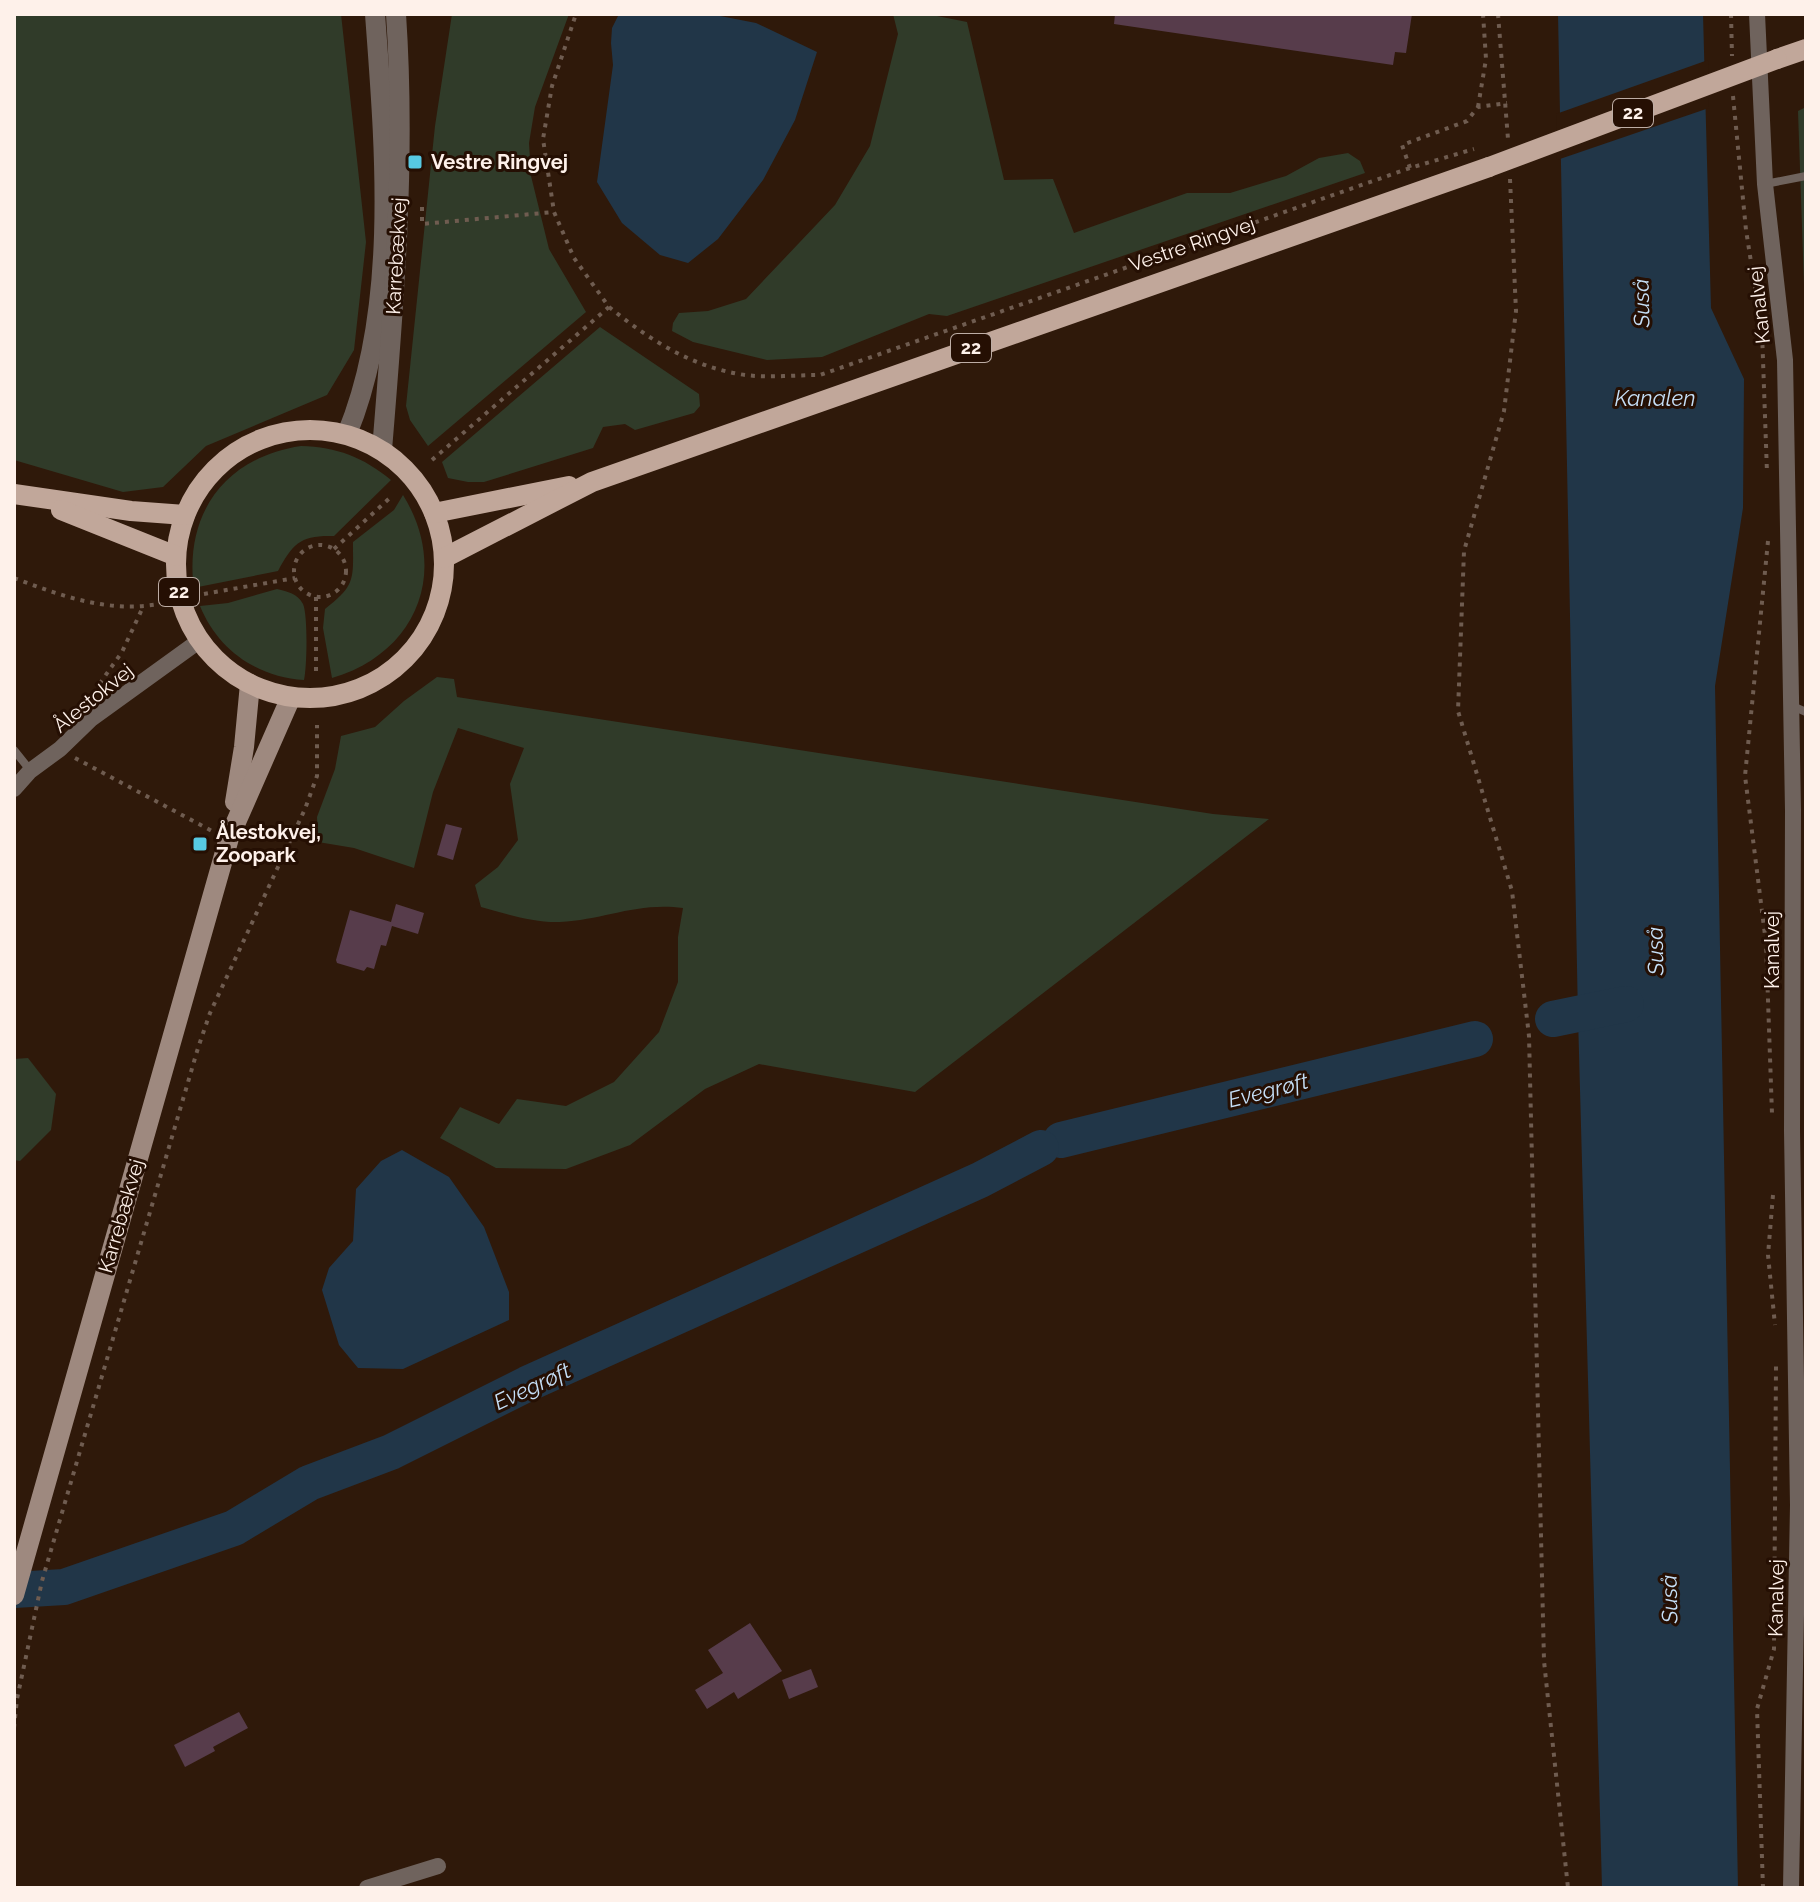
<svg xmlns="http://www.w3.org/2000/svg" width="1820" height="1902" font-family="Raleway,sans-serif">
  <rect width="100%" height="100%" fill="#2f190a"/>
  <g fill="#303b29">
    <polygon points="14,14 341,14 366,242 354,350 327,395 206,446 163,487 123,492 14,460"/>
    <polygon points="452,14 569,14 535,107 529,143 531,176 549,249 586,312 428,446 410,420 406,406 435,126"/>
    <polygon points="893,14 927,14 967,22 1004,180 1053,179 1074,233 1187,193 1230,193 1286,176 1319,158 1348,153 1360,161 1365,173 947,316 929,314 822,357 767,360 693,342 672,331 673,323 679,313 708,311 746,299 835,205 870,146 898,34"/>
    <polygon points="1806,107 1806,343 1798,111"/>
    <polygon points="600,327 699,394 700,406 694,413 635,430 625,424 603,427 593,448 484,482 468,482 448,478 442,462"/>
    <path d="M301 446C337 447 363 457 391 480L334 536C301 535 293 543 278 571L198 587 193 581C187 508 229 457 301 446Z"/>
    <path d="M403 495C450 571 417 653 332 678L323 628 325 609C356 585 353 579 353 542L394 510Z"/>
    <path d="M277 589C288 592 297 593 303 604 308 615 307 667 304 680 257 677 218 650 200 606L228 603Z"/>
    <path d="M437 677 454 679 457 697 1213 814 1269 819 915 1092 759 1064 705 1089 630 1145 566 1169 496 1168 440 1138 460 1107 499 1124 517 1099 566 1106 614 1082 659 1032 678 982V937L683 908C636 902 604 920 560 922 534 923 506 914 481 907L475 885 498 867 518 840 510 784 524 748 458 728 433 792 414 868 354 848 318 842 317 817 335 769 341 736 375 727 404 701Z"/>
    <polygon points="28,1058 56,1094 51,1130 20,1161 14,1160 14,1059"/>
  </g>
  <g fill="#213648">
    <polygon points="619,14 710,14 756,23 817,52 795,120 763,180 718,239 688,263 660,255 622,223 597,182 613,65 611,43 612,28"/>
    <polygon points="1558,14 1703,14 1711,308 1744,379 1743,508 1715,686 1738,1888 1602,1888 1578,1017"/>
    <polygon points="402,1150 449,1177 484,1227 509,1292 509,1320 403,1369 358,1368 339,1345 322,1290 329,1268 353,1241 356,1189 381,1161"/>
  </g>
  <polygon fill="#2f190a" points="1708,60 1709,108 1557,160 1556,114"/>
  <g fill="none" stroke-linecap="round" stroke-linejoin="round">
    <g stroke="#213648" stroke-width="36">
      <polyline points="1553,1019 1626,1004"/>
      <polyline points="1061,1140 1475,1039"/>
      <polyline points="14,1590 64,1587 234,1528 309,1483 391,1452 527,1384 980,1180 1041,1148"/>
    </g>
  </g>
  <g fill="#573c4b">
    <polygon points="1115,14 1412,14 1406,53 1395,52 1393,65 1114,24"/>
    <polygon points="446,824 462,828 453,860 437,855"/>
    <polygon points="396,904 424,913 418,934 392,926 386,946 381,945 374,969 367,967 364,971 337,963 336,960 350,910 391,922"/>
    <polygon points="750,1623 782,1671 738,1699 734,1692 707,1709 695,1690 723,1673 708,1650"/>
    <polygon points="811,1669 818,1687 789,1699 782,1680"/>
    <polygon points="239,1712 248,1728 213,1747 215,1751 185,1767 174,1745"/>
  </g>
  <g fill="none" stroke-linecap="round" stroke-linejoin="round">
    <g stroke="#6f5c50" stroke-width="4" stroke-dasharray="4 6" stroke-linecap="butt">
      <polyline points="1498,14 1508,139"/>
      <polyline points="1731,14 1732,56"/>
      <polyline points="1733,96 1746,230 1762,332 1767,473"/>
      <polyline points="1478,107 1486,59 1483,14"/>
      <polyline points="1410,168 1402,145 1467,121 1478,107 1507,103"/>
      <polyline points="1510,179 1516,311 1504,411 1464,551 1458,711 1512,891 1529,1036 1544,1661 1568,1888"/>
      <polyline points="422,207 422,224 554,212"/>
      <path d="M609 307C650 340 691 367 745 375 769 378 796 375 820 375L1410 168 1474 149"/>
      <polyline points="432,460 609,307 574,258 554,212 543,139 552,86 576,14"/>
      <polyline points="1768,541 1745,776 1766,943 1772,1114"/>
      <circle cx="320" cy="571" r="26"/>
      <polyline points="334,549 392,496"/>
      <path d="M14 578C62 596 107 613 159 604"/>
      <polyline points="204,594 295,578"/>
      <polyline points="316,671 316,597"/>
      <polyline points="97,693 98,686 122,652 143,607"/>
      <polyline points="75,758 212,831"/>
      <polyline points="1773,1195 1768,1255 1775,1325"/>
      <polyline points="14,1728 17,1699 42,1581 198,1048 210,1013 305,809 317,776 317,725"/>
      <polyline points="1763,1888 1757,1709 1774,1649 1776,1366"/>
    </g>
    <g stroke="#6f635d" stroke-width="8">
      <polyline points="1765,184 1806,176"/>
      <polyline points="1790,705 1806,712"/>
      <polyline points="14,750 30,770"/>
    </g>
    <g stroke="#6f635d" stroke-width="16">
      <polyline points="1757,14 1765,184 1785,360 1793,810 1792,1131 1798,1505 1791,1888"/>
      <polyline points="14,789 30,771 60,749 91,719 199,641"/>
      <polyline points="367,1888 438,1866"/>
    </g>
    <g stroke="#6f635d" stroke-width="20">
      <path d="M347 434C399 308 385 148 375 14"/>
      <path d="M382 450C394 305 406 160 396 14"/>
    </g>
    <g stroke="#9e897f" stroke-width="20">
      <polyline points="235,802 244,747 250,684"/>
      <polyline points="14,1595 229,838 291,697"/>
    </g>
    <g stroke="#c1a79a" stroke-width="20">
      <polyline points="1777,59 1806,49"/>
      <circle cx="310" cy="564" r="134"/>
      <polyline points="14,494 131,511 185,515"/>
      <polyline points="61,510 176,556"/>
      <polyline points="434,513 569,486"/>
      <polyline points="444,558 592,482 1489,167"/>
    </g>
    <polyline stroke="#c1a79a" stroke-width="20" points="1489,167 1777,59"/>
  </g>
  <g fill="#57c9e2" stroke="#250f03" stroke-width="3">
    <rect x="407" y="154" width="16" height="16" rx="4"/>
    <rect x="192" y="836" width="16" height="16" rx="4"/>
  </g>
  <g text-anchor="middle" stroke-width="6" stroke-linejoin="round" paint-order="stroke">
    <g fill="#250f03" stroke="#bdada5" stroke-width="2">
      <rect x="1613" y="99" width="40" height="28" rx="6"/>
      <rect x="951" y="334" width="40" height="28" rx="6"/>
      <rect x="159" y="578" width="40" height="28" rx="6"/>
    </g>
    <g font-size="18" font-weight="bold" fill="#fef1ea">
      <text x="1633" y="119">22</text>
      <text x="971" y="354">22</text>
      <text x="179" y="598">22</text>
    </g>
    <g font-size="20" font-weight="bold" fill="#fef1ea" stroke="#250f03" text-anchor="start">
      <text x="431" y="169">Vestre Ringvej</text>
      <text x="216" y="839">Ålestokvej,<tspan x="216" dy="23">Zoopark</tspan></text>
    </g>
    <g font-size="20" fill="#fef1ea" stroke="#250f03">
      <text transform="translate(1192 244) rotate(-19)" y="7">Vestre Ringvej</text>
      <text transform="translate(396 256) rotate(-87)" y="7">Karrebækvej</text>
      <text transform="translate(1759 305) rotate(-96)" y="7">Kanalvej</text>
      <text transform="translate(93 698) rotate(-39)" y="7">Ålestokvej</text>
      <text transform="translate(1772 950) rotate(-90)" y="7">Kanalvej</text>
      <text transform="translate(121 1216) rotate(-74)" y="7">Karrebækvej</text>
      <text transform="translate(1776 1598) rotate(-89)" y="7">Kanalvej</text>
    </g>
    <g font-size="22" font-style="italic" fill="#c5dff7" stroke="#250f03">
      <text transform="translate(1641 303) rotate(-91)" y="8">Suså</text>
      <text x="1655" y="406">Kanalen</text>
      <text transform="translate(1655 951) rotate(-91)" y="8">Suså</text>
      <text transform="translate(1268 1090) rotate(-14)" y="8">Evegrøft</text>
      <text transform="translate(532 1386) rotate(-25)" y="8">Evegrøft</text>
      <text transform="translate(1669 1599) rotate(-91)" y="8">Suså</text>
    </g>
  </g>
  <rect width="1820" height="1902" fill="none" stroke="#fef1ea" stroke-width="32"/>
</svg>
